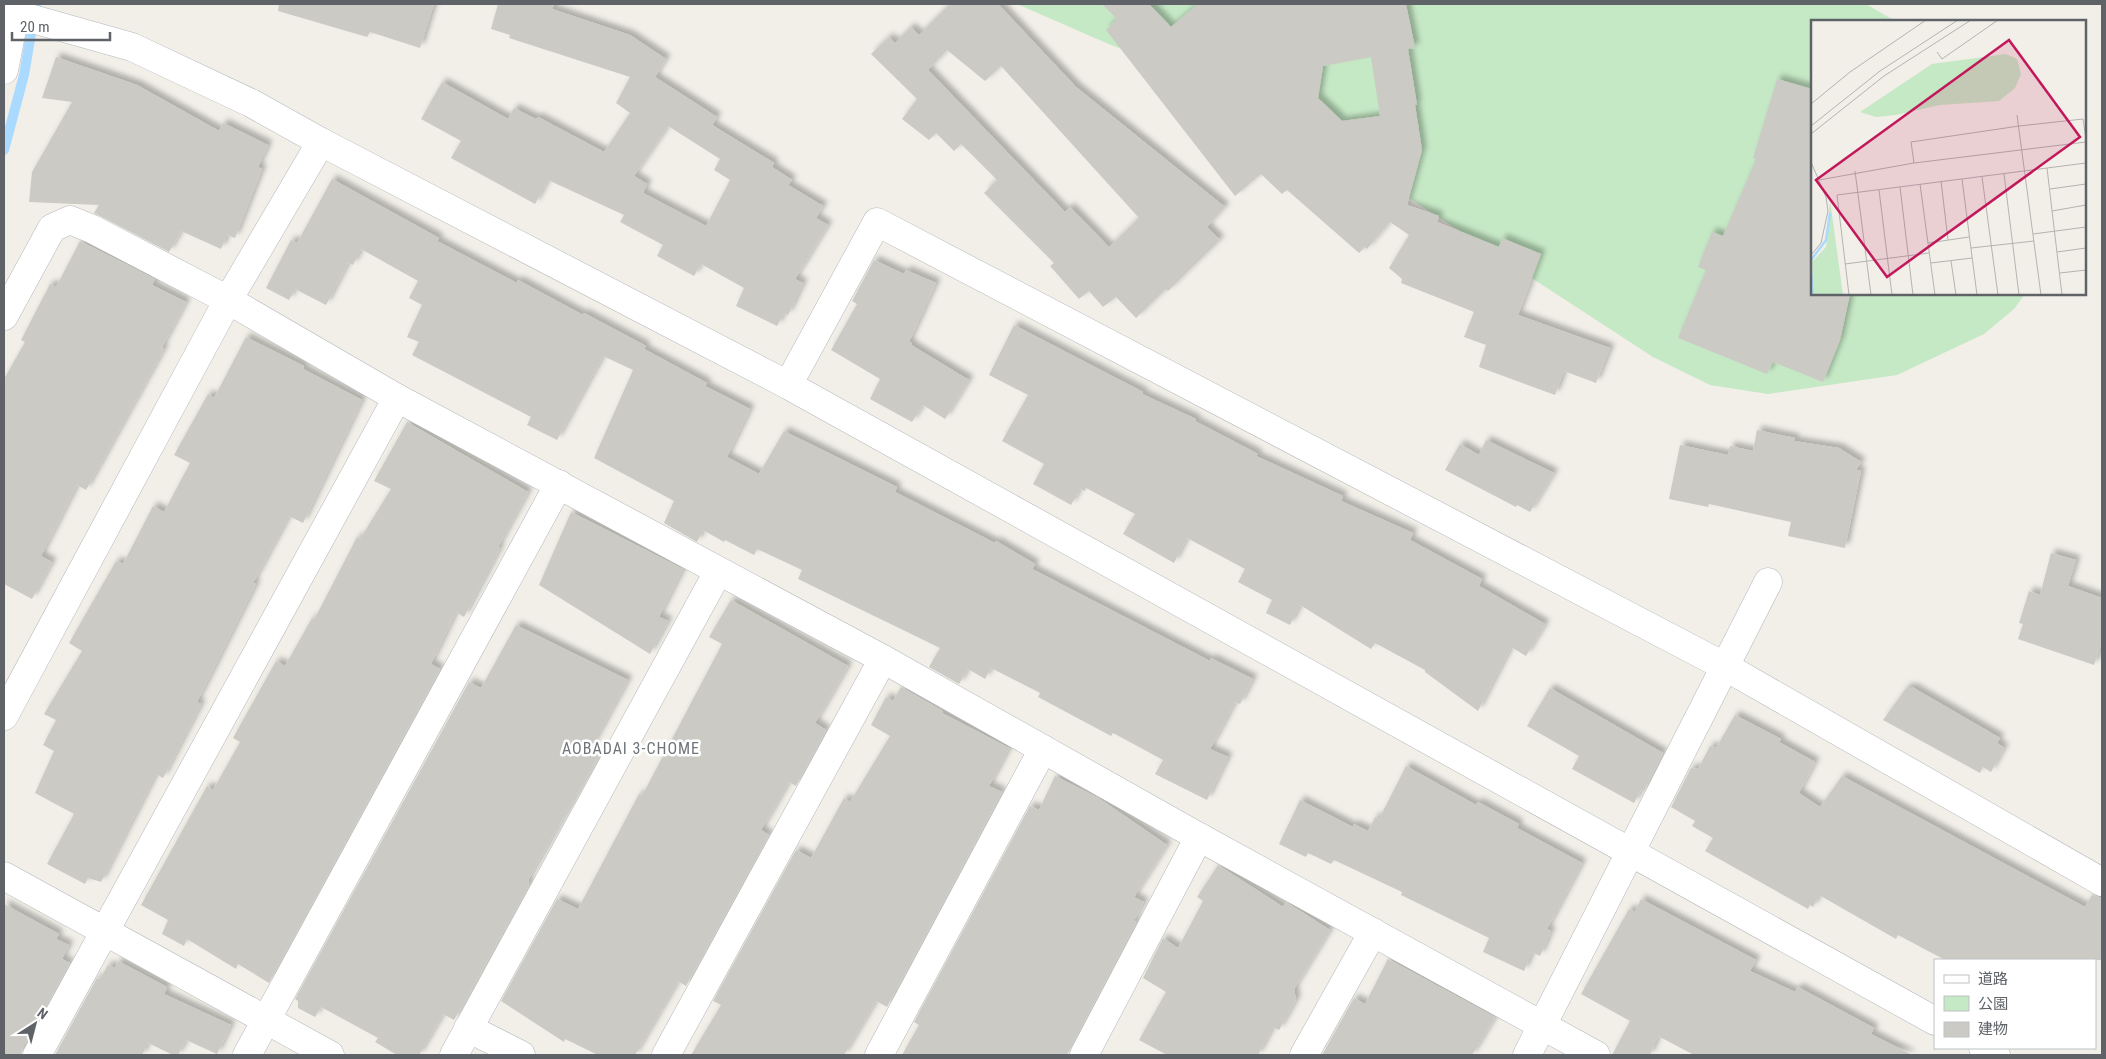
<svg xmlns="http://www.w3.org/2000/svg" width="2106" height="1059" font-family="'Roboto Condensed','Noto Sans JP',sans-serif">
  <defs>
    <filter id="shadow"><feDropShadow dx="4.5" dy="-4.5" stdDeviation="2.5" flood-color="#0004"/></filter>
  </defs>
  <rect width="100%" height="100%" fill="#f1efe8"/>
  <polygon fill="#c5e8c5" points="1017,4 1866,4 1895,21 1812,21 1812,294 2025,294 2014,309 1984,334 1897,375 1768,394 1710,385 1653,357 1274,110 1104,42"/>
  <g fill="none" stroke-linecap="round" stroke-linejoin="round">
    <polyline stroke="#aadaff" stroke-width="10" points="4,150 24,75 36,4"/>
  </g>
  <g fill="#cccac5" fill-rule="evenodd" filter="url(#shadow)">
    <polygon points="279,4 434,4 420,48 370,32 367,37 278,11"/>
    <path d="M498 4H554L552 9 630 35 666 59 655 77 717 117 712 125 774 163 772 167 792 180 788 185 823 206 816 218 828 225 795 279 803 283 788 315 784 313 777 326 736 306 744 288 701 264 694 276 657 256 663 245 620 222 624 215 548 180 535 204 451 158 461 141 421 119 442 82 508 119 514 108 536 119 538 117 604 152 630 113 616 103 630 77 509 38 510 35 491 29ZM668 126 720 159 714 170 730 180 706 226 643 193 647 184 634 176Z"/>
    <path d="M950 4H998L1076 87 1225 207 1207 227 1220 240 1168 291 1166 289 1136 318 1116 297 1103 307 1089 291 1079 299 1050 266 1054 263 984 193 997 180 961 144 954 151 936 133 929 140 902 119 917 99 871 54 889 37 895 43 911 27 919 35ZM947 50 985 81 1001 66 1139 218 1109 247 1070 207 1065 212 928 70Z"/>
    <path d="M1102 4H1149L1171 27 1198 4H1406L1415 48 1408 49 1417 105H1415L1422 150 1407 205 1439 216 1437 222 1499 247 1502 238 1541 254 1518 315 1610 348 1596 383 1564 371 1555 395 1479 367 1486 345 1464 337 1474 312 1401 283 1402 279 1389 268 1409 235 1390 222 1367 249 1365 247 1359 253 1287 190 1282 194 1261 174 1235 196 1106 30 1117 19ZM1371 57 1380 116 1342 121 1318 98 1323 66Z"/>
    <polygon points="56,57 137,85 219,131 223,123 268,145 258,167 262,169 235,238 227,235 221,249 181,231 169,252 94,213 99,205 29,202 32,172 72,102 42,98"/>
    <polygon points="1777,79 1812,89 1812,294 1850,294 1840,340 1823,382 1773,362 1767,374 1678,338 1706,270 1698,267 1712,232 1723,236 1756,159 1753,158"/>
    <polygon points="332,179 439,238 437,241 517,283 518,280 583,315 584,313 646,346 644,349 707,383 705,386 750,409 727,457 759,474 784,431 897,487 895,492 995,543 996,541 1035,564 1032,569 1210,661 1211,658 1253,679 1240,704 1235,702 1210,749 1228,757 1207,800 1155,774 1163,760 1113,733 1111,736 1038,697 1040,693 991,668 985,679 968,669 959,684 929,667 940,648 798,579 802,570 757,549 754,555 725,540 724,542 703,530 697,542 664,523 674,501 594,458 633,370 603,356 557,440 527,425 531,417 412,355 419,342 407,337 422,305 409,298 418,281 361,249 353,265 348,263 326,305 295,289 289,300 266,288 291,240 297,243"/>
    <polygon points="80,241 155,279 152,285 186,302 162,347 164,349 86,490 77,485 41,556 52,562 32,599 4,584 4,379 25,342 21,340 50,284 56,287"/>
    <polygon points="874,260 904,274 906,270 936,283 909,342 912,343 911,345 969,380 945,419 923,405 912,422 870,399 880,379 831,350 857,304 852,301"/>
    <polygon points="1014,325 1143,392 1142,394 1196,419 1195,421 1258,454 1256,456 1343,496 1341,501 1413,533 1410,540 1482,579 1479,586 1545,624 1526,656 1511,647 1478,711 1425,672 1425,670 1375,643 1371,649 1300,605 1290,625 1266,613 1272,600 1238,582 1245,569 1187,538 1174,563 1123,534 1135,514 1086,488 1085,491 1080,489 1071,505 1033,484 1044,464 1002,441 1028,395 989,375"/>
    <polygon points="246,337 304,366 303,369 362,400 303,523 289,516 253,583 256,584 197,702 201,704 163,778 156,774 101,882 88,878 85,884 47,864 74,814 35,793 54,751 43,745 56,720 44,714 82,651 69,643 116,561 123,564 153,506 164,512 190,463 174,455 208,394 214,398"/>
    <polygon points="407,422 528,492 498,547 500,548 464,617 456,612 431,664 440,669 269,983 238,964 236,969 187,939 184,946 162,934 168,920 141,905 207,786 213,790 240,742 233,738 276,661 285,666 312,618 314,620 357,537 360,539 391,489 374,481"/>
    <polygon points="1757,430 1795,438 1794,441 1839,448 1861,462 1856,470 1861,471 1845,548 1788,536 1791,522 1709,504 1708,507 1669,499 1680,445 1728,455 1730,446 1753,451"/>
    <polygon points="1486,440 1554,473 1530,512 1517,505 1516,507 1445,470 1460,444 1479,455"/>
    <polygon points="571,512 683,569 659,617 668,621 650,654 539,585"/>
    <polygon points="2051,553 2076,560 2068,586 2102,598 2102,642 2094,665 2018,639 2023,624 2019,623 2029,591 2040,595"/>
    <polygon points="731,600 848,666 815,723 826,730 796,786 789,782 761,830 769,835 686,986 678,981 635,1055 598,1055 565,1039 564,1042 501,1001 557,899 578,909 639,794 642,796 722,644 709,637"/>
    <polygon points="516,625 628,680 591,748 600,753 528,880 529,885 454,1020 443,1014 419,1055 397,1055 375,1042 378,1038 321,1007 315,1017 298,1008 298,1001 295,999 469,682 481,688"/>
    <polygon points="901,687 943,711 942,713 1009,748 989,786 1002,792 887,1007 876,1001 844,1055 691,1055 721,1005 713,1001 796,850 811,858 844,798 850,802 890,736 871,725 886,697 893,701"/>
    <polygon points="1907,687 1911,689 1912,687 2000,738 1997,743 2004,748 1991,772 1983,767 1980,773 1883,720"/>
    <polygon points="1550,688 1663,753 1644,791 1641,790 1634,803 1572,769 1579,756 1527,726"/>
    <polygon points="1735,715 1781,739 1779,742 1815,762 1799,793 1820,807 1842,776 2085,907 2092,895 2102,898 2102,960 1945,960 1898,935 1896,939 1819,895 1813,907 1810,905 1808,909 1705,851 1713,838 1692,826 1695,821 1671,807 1691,768 1698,769 1710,746 1716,748"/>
    <polygon points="1406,766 1476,805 1478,802 1519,824 1517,828 1582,863 1547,929 1551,931 1540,956 1532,952 1524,971 1483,952 1489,938 1401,895 1402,892 1334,860 1331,864 1308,853 1306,857 1279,844 1300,800 1353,827 1354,824 1368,831 1375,817 1379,819"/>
    <polygon points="1055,776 1097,797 1167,845 1134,897 1144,902 1134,921 1136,922 1067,1055 902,1055 919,1025 914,1022 1030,806 1039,810"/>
    <polygon points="1218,865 1283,907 1286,902 1330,930 1294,989 1296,1000 1279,1030 1273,1027 1258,1055 1167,1055 1139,1040 1166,992 1143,978 1163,938 1178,948 1203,901 1197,897"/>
    <polygon points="1641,899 1756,960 1750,971 1795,992 1798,987 1874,1028 1871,1034 1912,1055 1694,1055 1658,1036 1650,1055 1612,1055 1630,1021 1581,994 1629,909 1635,912"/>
    <polygon points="4,904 59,934 56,939 69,945 62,959 70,963 23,1047 21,1055 4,1055"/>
    <polygon points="1388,959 1495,1017 1472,1055 1322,1055 1354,998 1365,1004"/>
    <polygon points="118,961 167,987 164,994 231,1025 217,1054 186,1040 178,1055 173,1055 148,1043 142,1055 55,1055 97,978 100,979 108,965 115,968"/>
  </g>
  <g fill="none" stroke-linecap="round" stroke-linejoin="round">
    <defs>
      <g id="minor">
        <polyline points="15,14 132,47 251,103 321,142 788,385 1935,1021"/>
        <polyline points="4,70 17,4"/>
        <polyline points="4,316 52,228 70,220 92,229 228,300 397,398 883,659 1199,837 1596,1055"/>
        <polyline points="788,385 877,222 1724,666 2102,882"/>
        <polyline points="4,716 228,300 321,142"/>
        <polyline points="4,876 330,1055"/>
        <polyline points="468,1028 521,1055"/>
        <polyline points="1983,1048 1996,1055"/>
        <polyline points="37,1055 397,398"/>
        <polyline points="247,1055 559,484"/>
        <polyline points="454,1055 718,572"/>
        <polyline points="666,1055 883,659"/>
        <polyline points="879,1055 1043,749"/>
        <polyline points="1084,1055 1199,837"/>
        <polyline points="1304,1055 1373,932"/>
        <polyline points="1527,1055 1768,582"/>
      </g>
    </defs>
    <use href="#minor" stroke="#b5b8bc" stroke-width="29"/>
    <use href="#minor" stroke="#fff" stroke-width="28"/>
  </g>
  <g text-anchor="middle" stroke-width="5" stroke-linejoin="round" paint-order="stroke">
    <g font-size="16" letter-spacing="1" fill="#70757a" stroke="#fff">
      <text x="631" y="754">AOBADAI 3-CHOME</text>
    </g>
  </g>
  <g transform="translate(1811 20)">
    <rect width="275" height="275" fill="#f1efe8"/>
    <path d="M195 34 206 39 210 54 204 68 188 81 129 85 85 95 65 97 49 92 121 44ZM19 180 32 275H3L1 242 15 227Z" fill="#c5e8c5"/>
    <path fill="none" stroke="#aadaff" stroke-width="2.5" d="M0 240 15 220 19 193M0 250 2 275"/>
    <path fill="none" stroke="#b3b3b1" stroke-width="1" d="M126 32 131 39 187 0M0 84 39 52 115 0M206 95 230 275M0 106 69 51 147 0M0 114 73 56 160 0M0 142 15 177 17 191 10 223 0 235M103 143 100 122 208 106 272 99 275 118M236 148 251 275M44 151 60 275M193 154 208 275M171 157 187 275M151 159 166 275M8 160 103 143 275 122M130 161 137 220M109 164 124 275M89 167 102 275M239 169 275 164M68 170 81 275M241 191 275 185M222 214 275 207M117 223 158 217M160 228 223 221M246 232 275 228M140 241 145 275M120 243 161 238M34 244 118 233M249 253 275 250M38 275 26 175 275 143"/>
    <path fill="#c2185b" fill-opacity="0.15" stroke="#c2185b" stroke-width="2.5" d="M198 20 269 117 76 257 5 160Z"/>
    <rect width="275" height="275" fill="none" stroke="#5f6368" stroke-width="2.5"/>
  </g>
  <rect width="2106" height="1059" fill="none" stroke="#5f6368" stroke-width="10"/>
  <rect x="1934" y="959" width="162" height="90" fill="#ffffff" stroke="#bfc1c3"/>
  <rect x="1944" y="975" width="25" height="8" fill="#ffffff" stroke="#bfc1c3"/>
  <text x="1978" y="984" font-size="15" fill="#5f6368">道路</text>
  <rect x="1944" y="996" width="25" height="15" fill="#c5e8c5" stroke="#bfc1c3"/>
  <text x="1978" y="1009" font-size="15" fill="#5f6368">公園</text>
  <rect x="1944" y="1022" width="25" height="15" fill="#cccac5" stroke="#bfc1c3"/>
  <text x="1978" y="1034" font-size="15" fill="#5f6368">建物</text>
  <g transform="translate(35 1024) rotate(36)" stroke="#ffffff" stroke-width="4" paint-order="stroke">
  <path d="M0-4L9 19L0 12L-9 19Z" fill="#5f6368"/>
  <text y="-8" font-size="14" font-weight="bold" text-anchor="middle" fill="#5f6368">N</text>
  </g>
  <path d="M12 32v8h98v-8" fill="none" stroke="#5f6368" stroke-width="2.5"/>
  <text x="20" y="32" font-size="15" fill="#5f6368" stroke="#ffffff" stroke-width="4" paint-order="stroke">20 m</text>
</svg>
